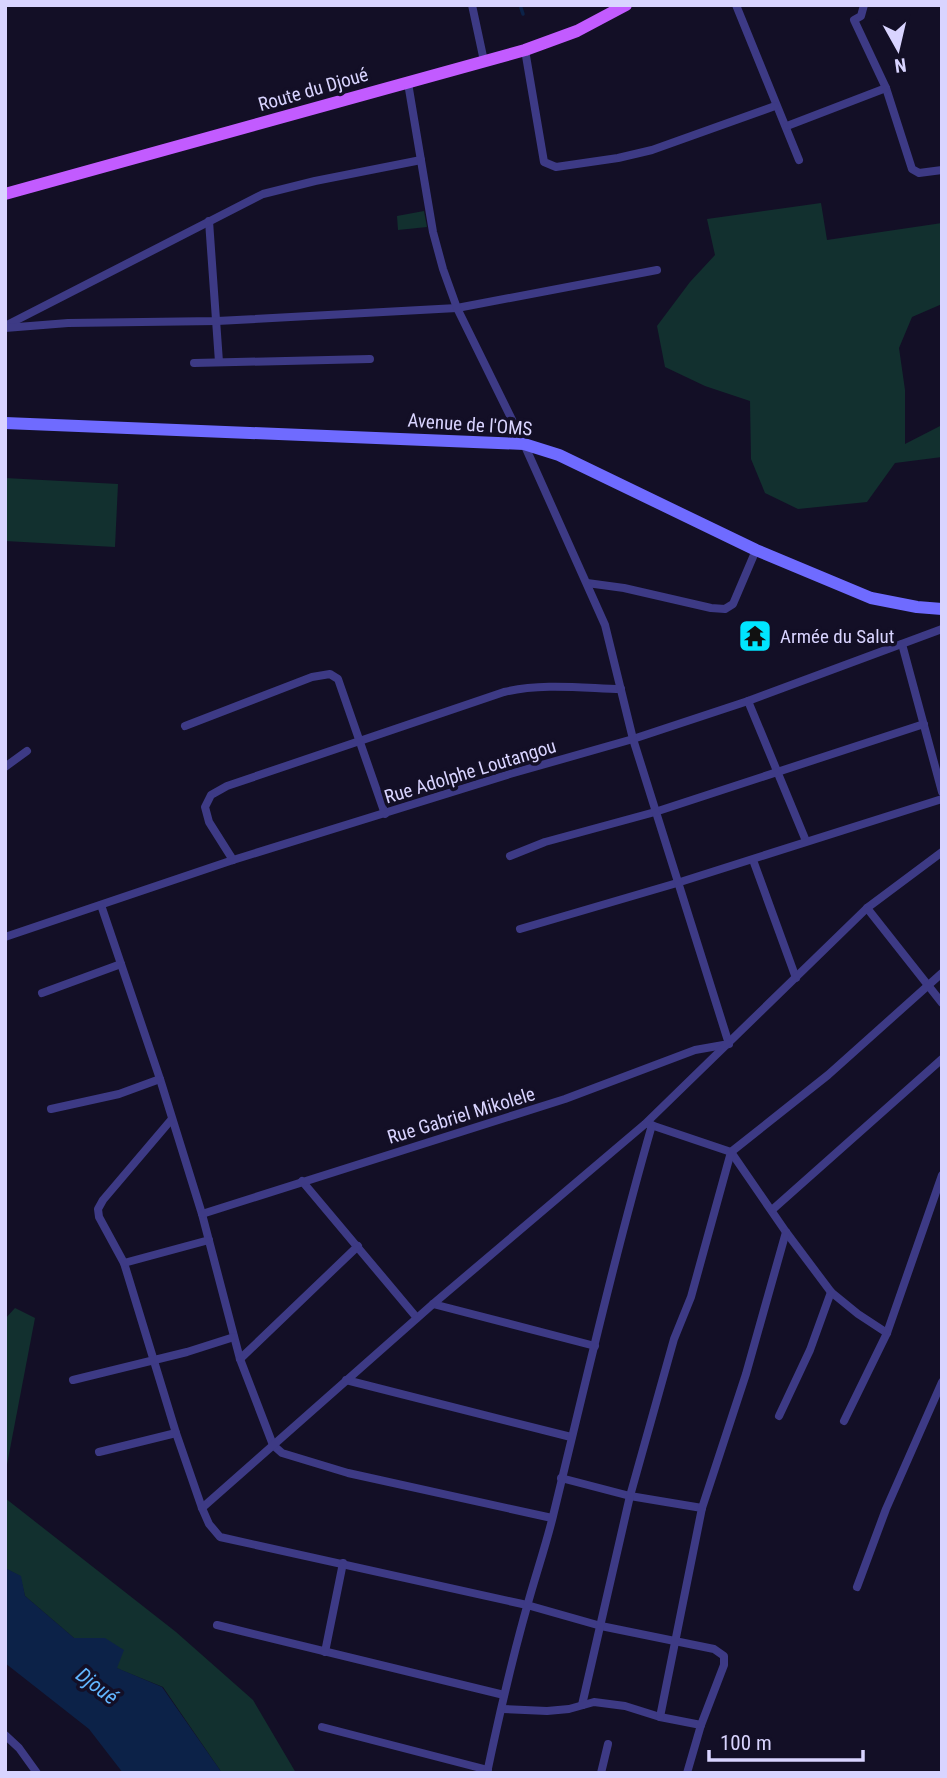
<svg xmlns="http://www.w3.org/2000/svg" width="947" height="1778" font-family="'Roboto Condensed',sans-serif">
  <rect width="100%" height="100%" fill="#130f26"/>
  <g fill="#12302f">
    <polygon points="821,203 827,240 942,223 942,304 912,317 899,348 905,390 905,444 942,425 942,457 895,463 867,502 798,509 765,493 751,459 750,401 705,386 665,367 657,326 690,282 715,255 707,219"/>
    <polygon points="424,211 427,227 398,230 397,216"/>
    <polygon points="5,478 118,484 115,547 5,541"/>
    <polygon points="15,1308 35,1318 5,1475 5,1319"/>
    <polygon points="5,1498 176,1632 253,1700 296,1773 222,1773 163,1687 116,1668 105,1639 74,1638 25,1596 20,1576 5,1568"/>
  </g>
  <polygon fill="#0c2248" points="5,1568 21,1576 25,1596 74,1638 105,1638 124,1650 117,1668 162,1687 222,1773 123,1773 89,1729 5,1663"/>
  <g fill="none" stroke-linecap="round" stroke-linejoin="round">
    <polyline stroke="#0c2248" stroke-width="3.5" points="520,5 523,14"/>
    <g stroke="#3d3a85" stroke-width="8">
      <polyline points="472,5 484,61"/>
      <polyline points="736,5 799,160"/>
      <polyline points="864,5 861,16 854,20 886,88 912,169 919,173 942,170"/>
      <polyline points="525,50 544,162 556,167 618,158 652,150 775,106"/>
      <polyline points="787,126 886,88"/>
      <polyline points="209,221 219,362"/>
      <polyline points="5,326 263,194 315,181 421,160"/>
      <polyline points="5,328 68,323 217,321 457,308 657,270"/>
      <polyline points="194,363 370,359"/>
      <polyline points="587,583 624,588 711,608 725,609 733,604 756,550"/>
      <polyline points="902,644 942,792"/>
      <polyline points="748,701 806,841"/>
      <polyline points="185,726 312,677 330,674 338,679 385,814"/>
      <polyline points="5,767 27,751"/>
      <polyline points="510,856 545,842 655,812 924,724"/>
      <path d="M233 860 209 822 205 807 211 795 227 786 504 692C542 683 582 688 621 689"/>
      <polyline points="753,860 796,978"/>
      <polyline points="101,905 160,1079 202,1214 240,1359 273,1445 282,1453 348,1473 552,1518"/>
      <polyline points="867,908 942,1003"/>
      <polyline points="520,929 677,883 942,799"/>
      <polyline points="5,937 233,860 510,774 633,739 748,701 942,629"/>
      <polyline points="42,993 121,964"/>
      <polyline points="51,1109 119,1094 160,1079"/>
      <polyline points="171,1120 103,1200 98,1209 99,1217 124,1263 176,1433 202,1508 209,1524 220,1537 527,1605 601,1626 714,1649 724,1656 724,1665 701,1725 687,1773"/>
      <polyline points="648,1124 731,1152 786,1232 831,1292 858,1314 887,1333"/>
      <polyline points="302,1181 417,1318"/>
      <polyline points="772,1210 942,1059"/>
      <polyline points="202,1214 565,1099 695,1050 729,1044 633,739 605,625 524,444 457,308 443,269 433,232 408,83"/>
      <polyline points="124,1263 209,1240"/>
      <polyline points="433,1304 595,1346"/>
      <polyline points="240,1359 358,1246"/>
      <polyline points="73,1380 187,1352 234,1337"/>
      <polyline points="346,1380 571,1437"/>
      <polyline points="779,1416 810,1350 831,1292"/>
      <polyline points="844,1421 887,1333 942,1175"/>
      <polyline points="99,1452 176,1433"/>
      <polyline points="561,1478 630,1496 702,1508"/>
      <polyline points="202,1508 433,1304 645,1124 867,908 942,852"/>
      <polyline points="857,1587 886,1509 942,1382"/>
      <polyline points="217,1625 504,1695"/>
      <polyline points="325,1652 343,1563"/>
      <polyline points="582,1705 630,1496 674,1339 691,1297 731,1152 828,1075 942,973"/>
      <polyline points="502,1709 547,1711 569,1709 594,1702 625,1706 660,1717 701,1725"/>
      <polyline points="660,1717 702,1508 746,1374 786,1232"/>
      <polyline points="322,1727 488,1770"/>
      <polyline points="5,1735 19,1748 37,1773"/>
      <path d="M487 1773C499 1716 512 1659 528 1603 536 1574 546 1545 553 1516 585 1385 615 1254 652 1125"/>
      <polyline points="601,1773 608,1744"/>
    </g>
    <polyline stroke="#6f6bff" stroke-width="12" points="5,423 524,444 559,455 756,550 871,598 917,607 942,609"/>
    <polyline stroke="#c25bff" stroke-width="12" points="5,194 525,50 577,31 626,5"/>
  </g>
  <defs>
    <symbol id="temple-square" viewBox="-11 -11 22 22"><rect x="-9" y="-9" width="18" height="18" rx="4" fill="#00e5ff" stroke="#130f26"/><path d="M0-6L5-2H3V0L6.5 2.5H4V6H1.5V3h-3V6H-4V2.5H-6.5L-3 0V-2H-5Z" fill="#111"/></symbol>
  </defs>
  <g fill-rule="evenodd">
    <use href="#temple-square" x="736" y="617" width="38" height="38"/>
  </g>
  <g text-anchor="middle" stroke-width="7" stroke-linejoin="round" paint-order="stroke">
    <g font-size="19" fill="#d9d4ff" stroke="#130f26">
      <text transform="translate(313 89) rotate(-16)" y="7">Route du Djoué</text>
      <text transform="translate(470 424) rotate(4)" y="7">Avenue de l'OMS</text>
      <text transform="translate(470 771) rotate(-17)" y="7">Rue Adolphe Loutangou</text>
      <text transform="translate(461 1115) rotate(-17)" y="7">Rue Gabriel Mikolele</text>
    </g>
    <g font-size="19" fill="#d9d4ff" stroke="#130f26" text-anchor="start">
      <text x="780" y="643">Armée du Salut</text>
    </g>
    <g font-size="21" font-style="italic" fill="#62b6ff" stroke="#130f26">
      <text transform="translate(97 1686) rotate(37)" y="7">Djoué</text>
    </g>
  </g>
  <rect width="947" height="1778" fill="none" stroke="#d9d4ff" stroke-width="14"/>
  <g transform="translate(898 49) rotate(172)" stroke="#130f26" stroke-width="5" paint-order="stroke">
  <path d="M0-5L12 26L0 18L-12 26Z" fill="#d9d4ff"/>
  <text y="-10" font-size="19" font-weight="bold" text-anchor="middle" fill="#d9d4ff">N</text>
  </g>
  <path d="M709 1750v10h154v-10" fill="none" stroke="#d9d4ff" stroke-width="3.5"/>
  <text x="720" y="1750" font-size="21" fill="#d9d4ff" stroke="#130f26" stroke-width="5" paint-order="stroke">100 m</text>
</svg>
